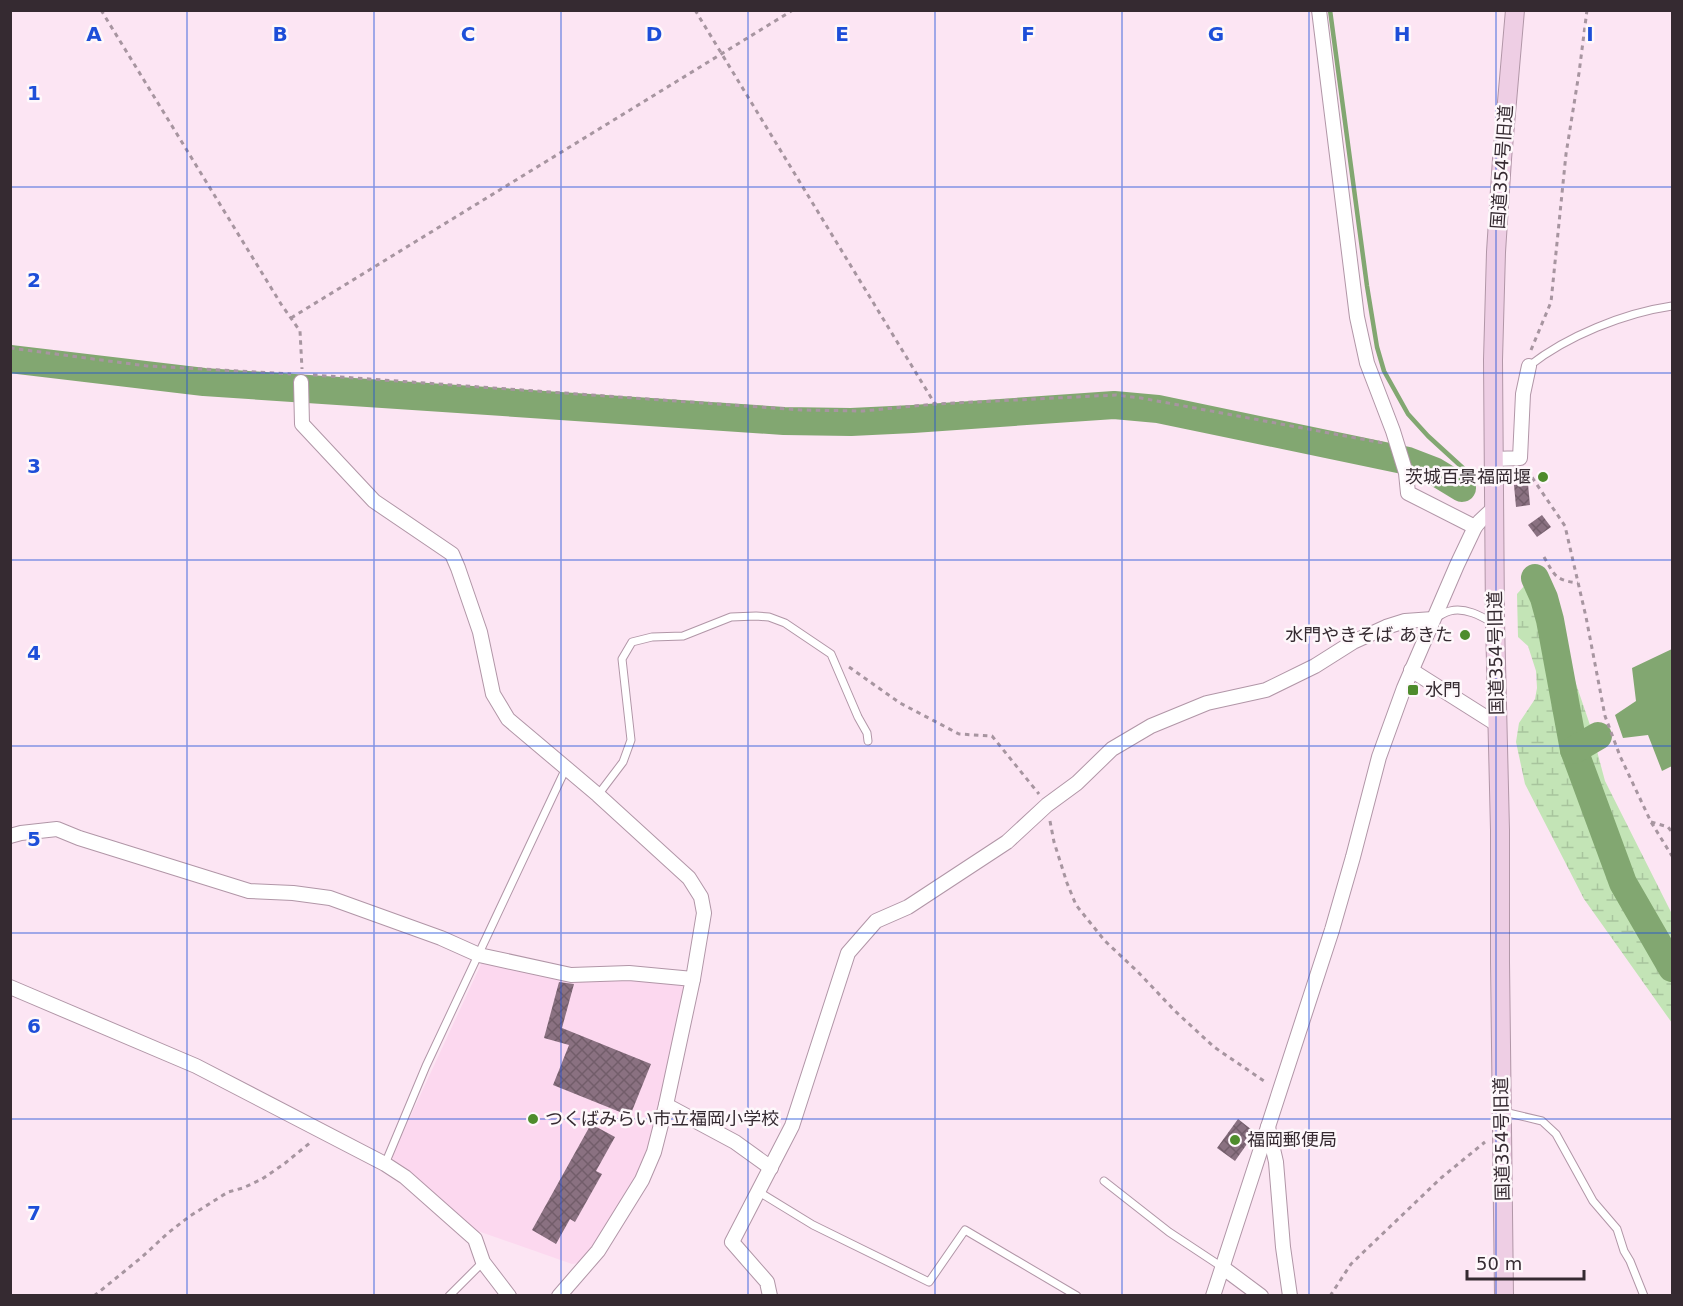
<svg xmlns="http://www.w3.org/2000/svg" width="1683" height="1306" font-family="'DejaVu Sans','Noto Sans JP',sans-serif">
  <defs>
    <pattern id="wetland-marsh" width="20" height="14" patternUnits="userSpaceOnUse" patternTransform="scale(1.5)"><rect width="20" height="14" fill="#c3e4b6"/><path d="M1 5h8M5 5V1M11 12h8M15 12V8" fill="none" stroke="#a8c49d"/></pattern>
    <pattern id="building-cross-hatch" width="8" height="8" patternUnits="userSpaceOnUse" patternTransform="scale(1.5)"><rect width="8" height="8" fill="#8a7181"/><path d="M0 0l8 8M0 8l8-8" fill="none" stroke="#725d6a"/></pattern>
  </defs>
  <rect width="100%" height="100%" fill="#fce5f3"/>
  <polygon fill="#fcd8ef" points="483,960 632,979 680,983 685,988 653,1139 641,1174 609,1226 579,1263 572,1264 475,1230 448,1205 411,1174 395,1164 392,1156"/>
  <polygon fill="url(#wetland-marsh)" points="1542,573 1554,592 1572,672 1590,725 1605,781 1672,914 1672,1023 1584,899 1525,784 1516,742 1519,723 1535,699 1537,688 1536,671 1528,646 1518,637 1517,594 1525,585"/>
  <polygon fill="#82a771" points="1672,649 1672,766 1662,771 1648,735 1623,738 1615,715 1636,701 1632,668"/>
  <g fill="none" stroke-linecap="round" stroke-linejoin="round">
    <polyline stroke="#82a771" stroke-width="4.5" points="1330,10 1367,286 1377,347 1384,371 1408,414 1428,436 1475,479"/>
    <g stroke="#82a771" stroke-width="28">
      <polyline points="10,359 204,382 784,421 851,422 913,419 1114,405 1158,409 1408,461 1434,471 1462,488"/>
      <polyline points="1535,578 1544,598 1550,620 1574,750 1623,883 1672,968"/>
      <polyline points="1574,750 1598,736"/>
    </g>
  </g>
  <g fill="url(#building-cross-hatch)">
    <polygon points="1528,484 1530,505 1516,507 1514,485"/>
    <polygon points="1542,515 1551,527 1537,537 1528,525"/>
    <polygon points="559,982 574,984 562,1028 651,1064 630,1116 553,1085 569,1045 544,1038"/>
    <polygon points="1238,1119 1252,1130 1244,1142 1247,1144 1235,1161 1217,1148"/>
    <polygon points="591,1124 615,1137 596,1171 602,1174 575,1222 570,1219 556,1244 532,1230"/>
  </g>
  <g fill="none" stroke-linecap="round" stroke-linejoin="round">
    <defs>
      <g id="lane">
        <path d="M1529 366C1567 336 1624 313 1672 306"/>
        <path d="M1437 617C1441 615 1446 612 1450 611 1465 607 1481 616 1493 623"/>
        <polyline points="598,795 623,762 631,740 622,659 632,642 652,637 683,636 731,617 756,616 769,617 785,623 831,654 858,717 867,733 868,741"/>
        <polyline points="1504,1112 1542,1121 1556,1134 1593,1201 1617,1229 1624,1251 1630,1261 1644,1296"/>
        <polyline points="385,1164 426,1066 566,768"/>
        <polyline points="1104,1181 1169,1232 1222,1267"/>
        <polyline points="759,1192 813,1225 929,1282 965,1230 1077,1296"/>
        <polyline points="449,1296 483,1262"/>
      </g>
      <g id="street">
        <polyline points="1319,10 1357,317 1367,363 1393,431 1406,473 1408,493 1475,527"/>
        <polyline points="301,382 302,424 374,501 452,554 458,568 480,632 493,694 508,719 598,795 689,878 701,897 704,913 693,979 666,1105 654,1152 642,1180 598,1251 559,1296"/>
        <polyline points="1495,459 1520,458 1523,394 1529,366"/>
        <polyline points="1411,670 1498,725"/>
        <polyline points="10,836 21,833 57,829 79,838 249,891 293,893 330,898 441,938 479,955 571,975 629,973 693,979"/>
        <polyline points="10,987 196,1066 385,1164 405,1177 475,1239 483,1262 509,1296"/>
        <polyline points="666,1105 735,1142 771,1168"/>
        <polyline points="1268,1127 1276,1162 1283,1247 1290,1296"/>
        <polyline points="1222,1267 1261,1296"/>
        <polyline points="770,1296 767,1282 732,1242 792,1126 848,953 876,921 908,907 1007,842 1047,805 1077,783 1112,749 1151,726 1207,703 1266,690 1315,666 1353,642 1386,627 1405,621 1433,619"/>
        <polyline points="1213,1296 1332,930 1353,857 1379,757 1404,688 1457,565 1475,527 1480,521 1495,507"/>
      </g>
      <polyline id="secondary" points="1504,1296 1500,962 1500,830 1495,621 1493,360 1496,252 1502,159 1515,10"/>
    </defs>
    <use href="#lane" stroke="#b196a7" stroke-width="9"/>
    <use href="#street" stroke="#b196a7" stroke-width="16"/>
    <use href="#secondary" stroke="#b196a7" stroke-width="20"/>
    <g stroke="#a795a0" stroke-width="3" stroke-dasharray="4.5 4.5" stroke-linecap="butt">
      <polyline points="101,10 281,304 300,331 302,369"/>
      <polyline points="695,10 935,404"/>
      <polyline points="291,318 793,10"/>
      <polyline points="10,348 147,366 291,374"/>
      <polyline points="1531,350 1551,302 1566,154 1579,73 1587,10"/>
      <polyline points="313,375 801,410 863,411 935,404 1116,395 1141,398 1383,443"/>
      <polyline points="1527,470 1565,526 1586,617 1605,716 1620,756 1651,822 1672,856"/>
      <path d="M1544 557C1555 576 1555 580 1578 583"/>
      <polyline points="849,667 900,703 959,734 992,736 1039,794"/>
      <polyline points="1050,821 1054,842 1067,883 1076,905 1105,941 1138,972 1175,1011 1214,1047 1267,1083"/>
      <polyline points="1651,822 1668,827 1672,832"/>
      <polyline points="94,1296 142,1257 168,1233 190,1216 228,1192 243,1188 262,1179 284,1164 311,1142"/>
      <polyline points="1330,1296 1351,1264 1441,1178 1485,1142"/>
    </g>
    <use href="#lane" stroke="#fff" stroke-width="7"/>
    <use href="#street" stroke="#fff" stroke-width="14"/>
    <use href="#secondary" stroke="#eecee4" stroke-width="18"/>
  </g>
  <path fill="none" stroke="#1d4ed8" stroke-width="1.5" stroke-opacity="0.55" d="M187 10V1296M374 10V1296M561 10V1296M748 10V1296M935 10V1296M1122 10V1296M1309 10V1296M1496 10V1296M10 187H1672M10 373H1672M10 560H1672M10 746H1672M10 933H1672M10 1119H1672"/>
  <g fill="#4e8c2c" stroke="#fef8fb" stroke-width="2">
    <circle cx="1543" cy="477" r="6"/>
    <circle cx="1465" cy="635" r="6"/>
    <rect x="1407" y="684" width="12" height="12" rx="3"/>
    <circle cx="533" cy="1119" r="6"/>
    <circle cx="1235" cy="1140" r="6"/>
  </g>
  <g text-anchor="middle" stroke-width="5" stroke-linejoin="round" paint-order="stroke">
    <g font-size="18" fill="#352a31" stroke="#fef8fb">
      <text transform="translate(1502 167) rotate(-86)" y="6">国道354号旧道</text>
      <text transform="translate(1496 653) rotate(-91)" y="6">国道354号旧道</text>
      <text transform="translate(1502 1139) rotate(-91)" y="6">国道354号旧道</text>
    </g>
    <g font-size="18" fill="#352a31" stroke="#fef8fb" text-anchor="start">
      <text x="1531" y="483" text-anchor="end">茨城百景福岡堰</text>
      <text x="1453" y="641" text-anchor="end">水門やきそば あきた</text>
      <text x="1425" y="696">水門</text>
      <text x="545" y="1125">つくばみらい市立福岡小学校</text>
      <text x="1247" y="1146">福岡郵便局</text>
    </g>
  </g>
  <g font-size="20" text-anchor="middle" font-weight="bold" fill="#1d4ed8" stroke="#fef8fb" stroke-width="5" stroke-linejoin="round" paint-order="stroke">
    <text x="94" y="41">A</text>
    <text x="280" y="41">B</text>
    <text x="468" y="41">C</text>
    <text x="654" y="41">D</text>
    <text x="842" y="41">E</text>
    <text x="1028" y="41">F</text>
    <text x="1216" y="41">G</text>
    <text x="1402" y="41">H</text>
    <text x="1590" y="41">I</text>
    <text x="34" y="100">1</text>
    <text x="34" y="287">2</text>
    <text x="34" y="473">3</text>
    <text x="34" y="660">4</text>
    <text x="34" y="846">5</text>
    <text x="34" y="1033">6</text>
    <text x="34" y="1220">7</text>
  </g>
  <rect width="1683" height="1306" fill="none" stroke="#352a31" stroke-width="24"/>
  <path d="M1467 1270v9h117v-9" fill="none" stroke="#352a31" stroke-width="3"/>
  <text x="1476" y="1270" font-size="18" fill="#352a31" stroke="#fef8fb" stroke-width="4.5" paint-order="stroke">50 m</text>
</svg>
